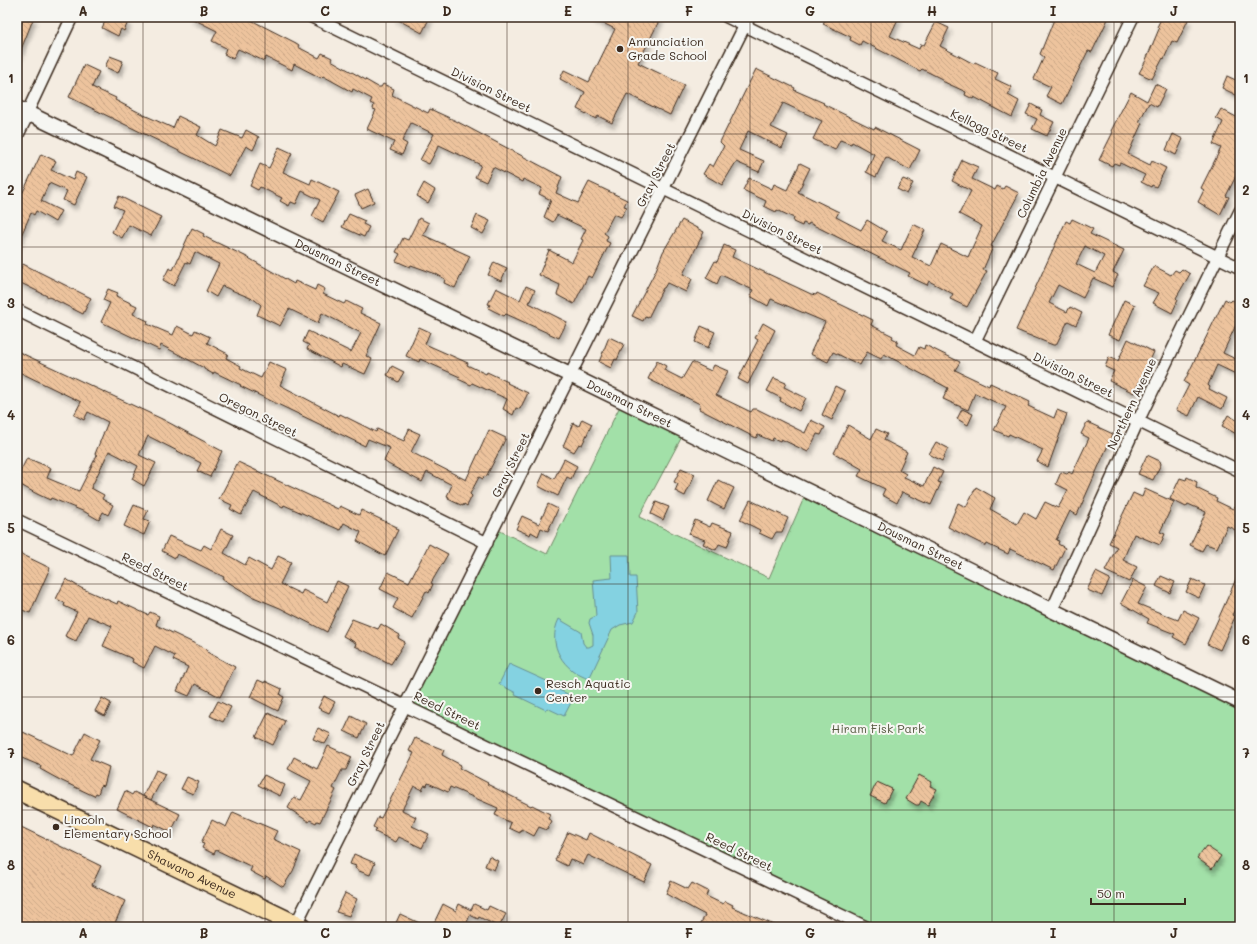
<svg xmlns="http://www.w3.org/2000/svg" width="1257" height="944" font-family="Mali,sans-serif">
  <defs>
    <pattern id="building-back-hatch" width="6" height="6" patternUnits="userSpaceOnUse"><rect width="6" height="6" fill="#edc39d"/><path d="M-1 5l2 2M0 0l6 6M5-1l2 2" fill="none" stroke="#cca887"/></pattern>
    <filter id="shadow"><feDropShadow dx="2.5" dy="4.5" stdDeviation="2" flood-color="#0004"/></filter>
  </defs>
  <rect width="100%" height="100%" fill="#f4ece1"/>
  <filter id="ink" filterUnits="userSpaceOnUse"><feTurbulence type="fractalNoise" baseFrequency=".025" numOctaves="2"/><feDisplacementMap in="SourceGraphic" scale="8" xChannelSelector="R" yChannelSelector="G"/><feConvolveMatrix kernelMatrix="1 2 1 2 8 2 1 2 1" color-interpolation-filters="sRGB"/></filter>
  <g filter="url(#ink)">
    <polygon fill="#a2e0a8" stroke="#6e8563" points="623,400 685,431 639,517 769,578 807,491 1240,702 1240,927 866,927 404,705 494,528 547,554"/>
    <g fill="#84d2e1" stroke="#678f93">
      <path d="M611 555H629L630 577H636L638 612 633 622 620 625 612 630 589 679C564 671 546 645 559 619L581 632 583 643 586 647H589L593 645V635L589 623 590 619 596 616 593 580 612 578Z"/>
      <polygon points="509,664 560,687 559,690 574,697 564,716 547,708 546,710 515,695 516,693 499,684"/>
    </g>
    <g fill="url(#building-back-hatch)" stroke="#3b2a1e" fill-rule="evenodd" filter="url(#shadow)">
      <polygon points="24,17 34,17 18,57 17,32"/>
      <polygon points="107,17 118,17 128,22 124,31 121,29 118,36 102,28"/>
      <polygon points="189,17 245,17 296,43 299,45 298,47 319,58 322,53 332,58 331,60 378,87 381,87 383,84 394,89 392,95 428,113 430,109 456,121 562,177 556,193 578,203 589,182 627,200 624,206 627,207 621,217 614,214 604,233 608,236 606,241 610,243 592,278 588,276 574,304 557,295 560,285 539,275 549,250 572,262 583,240 581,239 586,229 557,215 553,222 544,217 551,200 539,194 542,188 523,179 522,182 493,167 486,182 475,177 481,165 439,145 429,164 420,160 434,134 411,123 402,141 407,144 402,155 390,150 394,142 367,129 376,110 373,109 374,105 370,103 372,99 353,89 352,92 323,76 321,78 294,64 292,70 266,57 264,61 238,49 233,59 224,54 226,48 212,41 217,31"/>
      <polygon points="393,17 430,17 422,33"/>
      <polygon points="591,17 661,17 638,63 684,85 670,115 627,94 612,123 598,116 596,119 577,109 585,92 560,79 564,70 589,82 615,29"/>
      <polygon points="826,17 899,17 890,36 919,49 921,44 924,45 936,22 949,28 940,46 974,64 975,62 998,73 995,79 1012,87 1008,95 1019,101 1012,117 974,97 973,99 965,95 966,92 942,81 942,79 922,69 920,71 862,41 860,45 850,40 851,37 823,24"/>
      <polygon points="1055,17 1109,17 1092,52 1088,51 1062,104 1046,96 1051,87 1034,79 1044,57 1040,54"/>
      <polygon points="1162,17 1182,17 1188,20 1177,43 1172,41 1164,59 1163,58 1152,79 1139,73 1145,62 1159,29 1157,27"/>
      <polygon points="110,56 123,61 118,73 105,67"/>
      <polygon points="84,65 99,72 92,87 116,98 115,100 144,115 173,128 178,116 201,127 197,135 215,146 222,130 242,138 246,130 259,137 253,150 246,146 230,176 69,97"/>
      <polygon points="756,69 795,88 794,90 824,103 823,104 874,129 875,127 920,150 910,170 886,157 876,177 866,172 874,154 852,142 851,144 840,140 835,150 813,139 822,121 783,103 771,127 788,135 782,148 748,131 739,150 764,161 759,172 736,162 722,185 703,174 709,164 713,167 724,146 720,142"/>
      <polygon points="1227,76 1240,82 1240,97 1222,88"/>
      <polygon points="1155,84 1166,89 1157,107 1149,103 1139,122 1142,123 1128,154 1150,165 1152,161 1166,168 1156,187 1152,185 1151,187 1141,182 1145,175 1120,163 1119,165 1114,163 1112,166 1099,160 1113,132 1111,131 1118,117 1131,92 1147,101"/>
      <polygon points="1031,104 1042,110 1040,115 1054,122 1047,136 1032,129 1037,119 1026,114"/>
      <polygon points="1221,109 1240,119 1240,168 1226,196 1229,197 1220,215 1198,202 1204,190 1201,188 1221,148 1213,144 1223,122 1216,118"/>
      <polygon points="1173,134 1183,139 1176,155 1166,150"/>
      <polygon points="279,147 292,153 283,172 310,184 312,179 339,192 323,222 312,216 320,200 302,191 296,204 291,202 289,206 280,201 282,198 260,187 258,190 250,186 260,164 269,168"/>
      <polygon points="41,154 56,161 51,170 73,180 76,172 87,177 74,205 63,200 67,191 49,183 41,201 61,211 55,222 36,211 34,215 31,213 17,245 17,196 19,190 23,192"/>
      <polygon points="962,160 978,167 972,179 995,190 997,186 1003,189 1005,186 1019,193 991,246 993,247 983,270 987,271 967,307 950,299 953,294 929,281 927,285 908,276 910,273 809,223 808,225 803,223 802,226 793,222 794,218 777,210 776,212 764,206 766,201 743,190 749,178 772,189 774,184 787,190 800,163 810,168 798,192 839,212 836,217 861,230 867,220 887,232 882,241 901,250 913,224 925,230 912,257 931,266 941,244 968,257 982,226 959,214 971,191 952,181"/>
      <polygon points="903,179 913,183 907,194 897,189"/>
      <polygon points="424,183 435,190 428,203 417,196"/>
      <polygon points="368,189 374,202 361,208 355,195"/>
      <polygon points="119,196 161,217 151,236 129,225 122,238 112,232 123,210 114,206"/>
      <polygon points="349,214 365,221 363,224 369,227 364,237 342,227"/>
      <polygon points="477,215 490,221 483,234 471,228"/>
      <polygon points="419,218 429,223 423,235 470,256 455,288 444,283 445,279 436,274 411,265 410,267 396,261 400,254 396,252 403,238 408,240"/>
      <path d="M1072 219 1093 229 1090 234 1124 250 1113 272 1118 275 1112 287 1093 278 1083 298 1058 285 1049 303 1067 312 1070 307 1082 313 1076 325 1068 321 1056 345H1053L1016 330 1066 221 1070 223ZM1085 246 1104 256 1095 273 1076 264Z"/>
      <polygon points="682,220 704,232 683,274 692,279 686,292 667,283 664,288 663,288 648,318 645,317 643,321 632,316 656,270 663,252"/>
      <polygon points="192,228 204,234 203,236 245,256 294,284 295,281 315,290 317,285 325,289 323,294 344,304 346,301 362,309 360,313 381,323 366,356 372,359 365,374 342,364 341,367 307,349 309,345 303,342 308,331 351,352 361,333 322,313 318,323 289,309 280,326 257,315 261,305 255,300 222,286 216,297 206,291 219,264 195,252 190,264 186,262 174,286 163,280 169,268 173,270"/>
      <polygon points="724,245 735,250 732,257 811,294 816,295 817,293 873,320 871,325 893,336 892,338 898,341 896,345 915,355 919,347 924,349 925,345 960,362 955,370 989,386 990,383 1003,389 1030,402 1028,406 1054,418 1057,410 1067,414 1048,467 1037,461 1043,450 1009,434 1008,436 994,430 1006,407 975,393 968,410 943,399 948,388 884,354 881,359 867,352 860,365 833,352 828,362 810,354 825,322 771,299 768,306 750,296 753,290 721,275 717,284 706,278 715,261 717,262"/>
      <polygon points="494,262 507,268 501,281 488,275"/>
      <polygon points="23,264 91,298 83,314 17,281 17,276"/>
      <polygon points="1154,266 1171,275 1175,270 1179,272 1182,269 1190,274 1176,298 1178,300 1172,313 1153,303 1159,293 1143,286"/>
      <polygon points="526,286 535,290 529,303 567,322 559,338 506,314 504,316 488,308 490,305 488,304 496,288 520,300"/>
      <polygon points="108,289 118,293 116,296 137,306 133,314 148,321 147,324 173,335 177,326 193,334 195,330 210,337 207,343 228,354 226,358 241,366 240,368 261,378 269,362 287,370 280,385 339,416 340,414 376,432 377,429 404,441 409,429 420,434 411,452 466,480 489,430 506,438 486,477 484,476 483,479 479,477 470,494 472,496 467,506 464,504 463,506 448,499 449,497 447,496 452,485 427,472 422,482 388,464 384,461 390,448 368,439 365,446 240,386 241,385 214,372 213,374 204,369 204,368 161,345 159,350 101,322 110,303 103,300"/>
      <polygon points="1225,299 1230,302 1232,300 1240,304 1240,316 1223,353 1240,361 1240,376 1217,365 1208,385 1210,387 1209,389 1227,398 1222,409 1198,397 1189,416 1176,410 1189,385 1184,382"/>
      <polygon points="1124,300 1135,305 1120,340 1108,335"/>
      <polygon points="763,323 775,330 748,384 738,379 758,340 755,338"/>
      <polygon points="701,326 715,332 708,348 695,342"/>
      <polygon points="419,327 430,332 425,344 468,363 467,365 486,374 487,372 508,382 507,383 528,393 520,409 516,408 513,415 503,409 507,399 472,383 471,385 458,379 460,377 420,359 419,362 406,356"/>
      <polygon points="609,337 624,344 617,360 615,359 611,368 599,362"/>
      <polygon points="1128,339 1154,352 1134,393 1109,381 1114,371 1105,367 1109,357 1118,361"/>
      <polygon points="17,351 162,419 222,451 210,477 197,471 201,463 148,436 139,455 156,463 144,486 132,479 138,466 109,451 91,488 104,495 102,499 113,505 108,515 103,512 99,520 85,512 51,498 50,500 37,494 17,483 17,478 27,458 51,468 47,478 79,491 97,455 95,454 97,449 108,422 88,412 84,420 74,415 81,402 17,371"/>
      <polygon points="657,361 666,366 664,370 682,379 692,362 711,371 714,365 728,371 716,395 720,397 751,412 753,409 757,409 805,433 811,420 825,427 821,435 817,434 808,452 781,439 780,441 773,438 772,441 758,435 756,438 699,409 700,404 648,379"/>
      <polygon points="392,366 404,372 398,382 387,375"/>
      <polygon points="774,378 786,383 784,387 806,398 799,411 780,401 781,398 767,391"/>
      <polygon points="835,386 845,391 832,420 822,415"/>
      <polygon points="962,409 973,414 968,425 957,419"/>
      <polygon points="1228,415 1240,422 1240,436 1222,426"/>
      <polygon points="582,419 592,424 582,445 579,444 574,452 563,446 573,423 579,426"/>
      <polygon points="1087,422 1113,434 1077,515 1070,511 1056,540 1059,541 1058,544 1065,548 1054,570 1010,549 1008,554 987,544 986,546 948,527 958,503 966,507 976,487 995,498 990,509 1017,524 1024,512 1036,519 1045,502 1058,508 1068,490 1056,484 1061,472 1067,474 1069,472 1072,474 1089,438 1081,434"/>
      <polygon points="848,425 871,439 876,429 887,434 884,440 907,452 899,470 906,474 904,477 924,486 933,467 943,472 938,482 941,483 931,505 902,492 897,503 882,495 885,489 858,476 862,469 834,453"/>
      <polygon points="936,442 948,448 942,461 929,454"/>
      <polygon points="1147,455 1160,461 1161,464 1153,480 1138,474"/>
      <polygon points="564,459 577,466 571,479 567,477 558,496 538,486 544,473 554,479"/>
      <polygon points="238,462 338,509 340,506 359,515 361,510 397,527 396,529 398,530 385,556 357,541 361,532 344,523 340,530 284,505 283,507 254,492 241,515 230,509 232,505 219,499"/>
      <polygon points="681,468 695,474 685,496 675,491 678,484 674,482"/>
      <polygon points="1187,477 1197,482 1196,488 1217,498 1216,501 1233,509 1240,495 1240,532 1227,526 1217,548 1206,544 1202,551 1190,545 1206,512 1188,504 1186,507 1170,499 1180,478 1186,480"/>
      <polygon points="718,480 734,488 724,509 708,501"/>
      <polygon points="1145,489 1174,502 1160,532 1165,534 1160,545 1134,534 1123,560 1137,567 1129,582 1105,571 1117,547 1109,543 1133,493 1142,497"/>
      <polygon points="750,500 788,518 782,532 776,532 772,539 759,533 760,530 740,520"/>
      <polygon points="656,502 669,507 663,520 651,514"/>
      <polygon points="548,504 558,509 548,531 541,528 538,536 531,532 530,535 516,529 522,516 539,524"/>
      <polygon points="134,505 148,511 144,519 150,521 144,535 124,526"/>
      <polygon points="695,520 710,527 712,523 733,531 727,547 719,544 716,550 703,544 705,540 689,534"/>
      <polygon points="221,529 233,535 224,553 245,565 249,558 271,570 278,556 291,562 280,584 301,594 303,590 327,602 337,581 348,586 327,632 280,608 251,596 223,579 224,577 186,558 177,554 175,558 162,551 169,536 201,550 204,545 211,549"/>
      <polygon points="429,544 448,554 431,583 433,584 429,593 426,591 412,618 393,608 398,598 380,589 388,572 409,582"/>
      <polygon points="17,552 50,568 30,613 17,608"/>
      <polygon points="1240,570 1240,599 1232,615 1235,617 1220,650 1207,644"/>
      <polygon points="1096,572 1110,579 1102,596 1087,590"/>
      <polygon points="1161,576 1175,582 1170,593 1156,586"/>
      <polygon points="66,579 81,588 117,604 118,601 148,615 150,612 159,616 156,625 208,650 207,652 235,667 220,697 195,684 189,696 177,691 188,667 173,660 175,656 155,646 144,668 132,662 133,659 103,646 112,626 88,616 76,641 65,636 77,612 64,606 65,603 56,599"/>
      <polygon points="1192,579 1205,585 1199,598 1186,592"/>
      <polygon points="1133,580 1147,587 1138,604 1178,620 1183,610 1199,618 1186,644 1173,637 1175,634 1147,623 1149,619 1121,603"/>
      <polygon points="352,619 378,629 381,624 400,635 398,638 405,642 391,664 355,646 356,643 343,636"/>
      <polygon points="258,680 265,683 265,681 282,689 280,695 284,697 278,711 250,697"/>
      <polygon points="324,696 335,702 329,713 318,708"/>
      <polygon points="102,698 111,703 105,716 95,711"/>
      <polygon points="218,701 231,707 223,722 210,716"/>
      <polygon points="268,713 285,721 273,745 256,737"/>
      <polygon points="351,716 366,724 359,738 344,731"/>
      <polygon points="318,728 331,734 325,744 313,739"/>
      <polygon points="23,732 73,756 85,732 100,740 90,759 109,767 104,786 101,785 98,794 96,793 94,796 60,780 40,769 41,766 17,756 17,747"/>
      <polygon points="415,738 444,750 442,755 461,765 459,768 488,783 487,784 531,806 532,805 550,814 548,819 552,821 547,830 539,827 534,836 521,829 520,833 509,828 511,823 495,815 498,808 450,787 448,792 428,783 427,786 425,785 422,790 414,786 402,810 416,817 412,826 429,834 422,848 399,837 396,842 375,832 377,829 373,827 378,817 381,818 414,753 409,751"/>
      <polygon points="328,746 352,757 346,770 342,770 333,788 336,790 320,822 317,821 316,823 310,820 309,822 288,808 294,797 301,800 311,781 288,769 294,757 317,769"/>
      <polygon points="156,770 165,774 151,800 143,796"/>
      <polygon points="264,775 285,785 280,796 258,785"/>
      <polygon points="919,775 932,782 930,786 937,789 928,805 921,801 919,805 916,805 906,799"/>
      <polygon points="187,777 199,782 193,794 181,789"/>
      <polygon points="877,782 892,789 885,803 870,796"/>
      <polygon points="125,791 132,795 134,792 180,814 171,832 154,824 153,827 117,809"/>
      <polygon points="233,812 277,831 273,839 301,852 293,871 283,887 266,876 265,879 250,871 252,867 216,850 214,854 202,848 204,844 201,843 212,820 226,827"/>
      <polygon points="17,825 101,866 92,885 125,901 113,927 23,927 17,924"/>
      <polygon points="568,832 586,840 589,833 652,865 644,882 588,855 583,865 570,859 567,866 555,860"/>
      <polygon points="1206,846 1221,856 1212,869 1197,858"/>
      <polygon points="354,854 375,863 370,875 359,871 355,868 356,866 350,864"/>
      <polygon points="489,856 498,861 494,870 485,866"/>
      <polygon points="671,881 688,889 692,883 708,891 706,896 723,904 725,901 733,905 732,907 779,927 699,927 705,915 666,894"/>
      <polygon points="345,893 357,899 349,916 336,912"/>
      <polygon points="443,904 456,911 459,904 471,910 474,904 487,910 489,906 506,914 499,927 479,917 478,919 470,915 465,927 432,927"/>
      <polygon points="400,914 428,927 394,927"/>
    </g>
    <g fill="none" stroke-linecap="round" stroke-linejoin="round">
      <defs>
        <g id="minor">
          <polyline points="312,17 1240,471"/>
          <polyline points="727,17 1240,268"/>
          <polyline points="27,113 72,17"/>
          <polyline points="17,310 487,543"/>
          <polyline points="975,341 1133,17"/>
          <polyline points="17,520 866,927"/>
          <polyline points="1052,610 1138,421 1240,211"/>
          <polyline points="296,924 749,17"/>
        </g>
        <g id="tertiary">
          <path id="s1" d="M17 108 570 375 1240 702"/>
          <polyline points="17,133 27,113"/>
        </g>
        <g id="primary">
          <path id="s2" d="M17 790 301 927"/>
        </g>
      </defs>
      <use href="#minor" stroke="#3b2a1e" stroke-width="14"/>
      <use href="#tertiary" stroke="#3b2a1e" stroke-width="17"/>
      <use href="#primary" stroke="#3b2a1e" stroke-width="21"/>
      <use href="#minor" stroke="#f6f6f2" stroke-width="11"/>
      <use href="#tertiary" stroke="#f6f6f2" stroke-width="14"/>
      <use href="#primary" stroke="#f8deab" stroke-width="18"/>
    </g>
  </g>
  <path fill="none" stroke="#3b2a1e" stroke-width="1" stroke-opacity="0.55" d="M143 17V927M265 17V927M386 17V927M507 17V927M628 17V927M750 17V927M871 17V927M992 17V927M1114 17V927M17 134H1240M17 247H1240M17 360H1240M17 472H1240M17 584H1240M17 697H1240M17 810H1240"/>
  <g fill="#3b2a1e" stroke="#f6f6f2" stroke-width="1.5">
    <circle cx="620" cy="49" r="4"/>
    <circle cx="538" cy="691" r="4"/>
    <circle cx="56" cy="827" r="4"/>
  </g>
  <g text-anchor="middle" stroke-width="4" stroke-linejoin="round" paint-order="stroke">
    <g font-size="12" fill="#3b2a1e" stroke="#f6f6f2" text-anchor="start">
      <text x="628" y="46">Annunciation<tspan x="628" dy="14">Grade School</tspan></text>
      <text x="546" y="688">Resch Aquatic<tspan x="546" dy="14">Center</tspan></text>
      <text x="64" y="824">Lincoln<tspan x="64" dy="14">Elementary School</tspan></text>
    </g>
    <g font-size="12" fill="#3b2a1e" stroke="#f6f6f2">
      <text transform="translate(491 90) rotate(26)" y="4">Division Street</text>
      <text transform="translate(989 131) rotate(26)" y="4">Kellogg Street</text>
      <text transform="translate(1042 173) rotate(-64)" y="4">Columbia Avenue</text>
      <text transform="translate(656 175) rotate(-63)" y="4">Gray Street</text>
      <text transform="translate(782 232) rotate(26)" y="4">Division Street</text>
      <text dy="4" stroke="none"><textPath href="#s1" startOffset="356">Dousman Street</textPath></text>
      <text transform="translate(1073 375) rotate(26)" y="4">Division Street</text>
      <text dy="4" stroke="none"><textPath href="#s1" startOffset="680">Dousman Street</textPath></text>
      <text transform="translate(1132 404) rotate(-65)" y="4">Northern Avenue</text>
      <text transform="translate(258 415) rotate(26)" y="4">Oregon Street</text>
      <text transform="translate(511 465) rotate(-64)" y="4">Gray Street</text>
      <text dy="4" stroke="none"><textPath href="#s1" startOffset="1004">Dousman Street</textPath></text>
      <text transform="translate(155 572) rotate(26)" y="4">Reed Street</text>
      <text transform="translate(447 711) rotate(26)" y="4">Reed Street</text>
      <text transform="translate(366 754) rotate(-64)" y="4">Gray Street</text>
      <text transform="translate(739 852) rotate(26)" y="4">Reed Street</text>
      <text dy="4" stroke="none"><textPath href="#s2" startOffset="194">Shawano Avenue</textPath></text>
    </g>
    <g font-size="12" fill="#555840" stroke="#f6f6f2">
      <text x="878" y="733">Hiram Fisk Park</text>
    </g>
  </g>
  <rect width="1257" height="944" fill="none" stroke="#f6f6f2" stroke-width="44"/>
  <path d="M1091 898v6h94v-6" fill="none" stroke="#3b2a1e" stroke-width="2"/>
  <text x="1097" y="898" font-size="12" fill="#3b2a1e" stroke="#f6f6f2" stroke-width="3" paint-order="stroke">50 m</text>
  <rect x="22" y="22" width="1213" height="900" fill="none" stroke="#3b2a1e" stroke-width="1.5"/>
  <g font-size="13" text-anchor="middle" font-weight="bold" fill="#3b2a1e">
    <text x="83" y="16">A</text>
    <text x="204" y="16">B</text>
    <text x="325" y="16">C</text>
    <text x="447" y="16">D</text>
    <text x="568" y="16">E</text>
    <text x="689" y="16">F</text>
    <text x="810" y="16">G</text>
    <text x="932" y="16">H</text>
    <text x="1053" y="16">I</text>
    <text x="1174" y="16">J</text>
    <text x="11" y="83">1</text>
    <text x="1246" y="83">1</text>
    <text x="11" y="195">2</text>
    <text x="1246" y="195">2</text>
    <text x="11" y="308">3</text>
    <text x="1246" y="308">3</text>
    <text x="11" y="420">4</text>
    <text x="1246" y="420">4</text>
    <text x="11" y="533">5</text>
    <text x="1246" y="533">5</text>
    <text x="11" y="645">6</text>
    <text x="1246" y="645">6</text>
    <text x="11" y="758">7</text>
    <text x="1246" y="758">7</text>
    <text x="11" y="870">8</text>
    <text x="1246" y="870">8</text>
    <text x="83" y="938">A</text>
    <text x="204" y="938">B</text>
    <text x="325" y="938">C</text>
    <text x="447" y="938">D</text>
    <text x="568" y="938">E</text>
    <text x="689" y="938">F</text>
    <text x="810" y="938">G</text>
    <text x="932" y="938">H</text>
    <text x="1053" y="938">I</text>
    <text x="1174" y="938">J</text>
  </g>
</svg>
